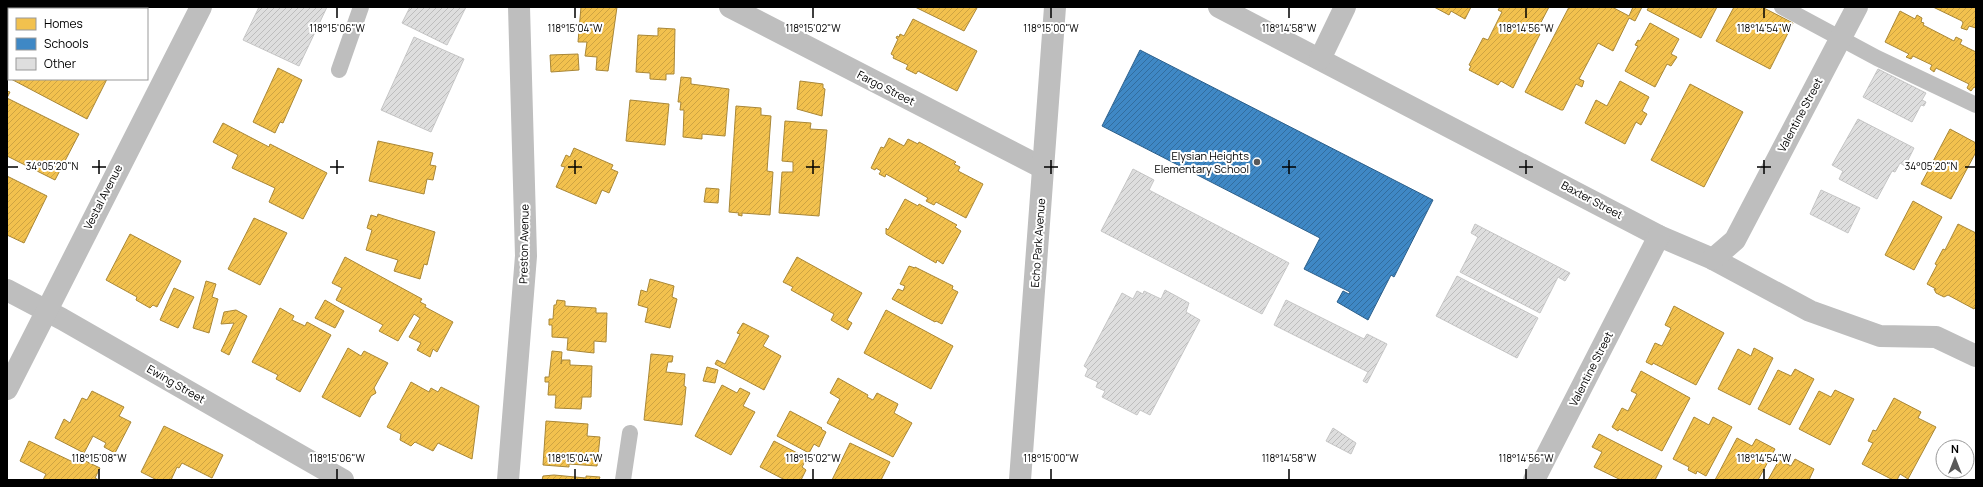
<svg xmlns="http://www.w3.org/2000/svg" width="1983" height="487" font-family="Manrope,sans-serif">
  <defs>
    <pattern id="homes-hatch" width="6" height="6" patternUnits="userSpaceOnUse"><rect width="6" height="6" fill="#f2c14e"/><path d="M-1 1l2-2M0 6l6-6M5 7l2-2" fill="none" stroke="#cea442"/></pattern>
    <pattern id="schools-hatch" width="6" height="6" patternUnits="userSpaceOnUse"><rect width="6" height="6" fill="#3f88c5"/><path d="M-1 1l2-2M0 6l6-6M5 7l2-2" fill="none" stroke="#326d9e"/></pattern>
    <pattern id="building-hatch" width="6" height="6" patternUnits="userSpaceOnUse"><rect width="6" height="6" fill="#dedede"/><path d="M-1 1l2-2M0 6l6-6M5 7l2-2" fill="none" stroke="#bdbdbd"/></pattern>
  </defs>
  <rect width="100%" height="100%" fill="#fff"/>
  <g fill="url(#homes-hatch)" stroke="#a98737">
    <polygon points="25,7 142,7 143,8 29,9"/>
    <polygon points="581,7 617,7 608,71 596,70 597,57 585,56 587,42 578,42"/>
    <polygon points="915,7 977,7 977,8 964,31"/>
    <polygon points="1434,7 1471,7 1465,19 1451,11 1449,15"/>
    <polygon points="1500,7 1549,7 1538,28 1537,33 1540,34 1513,88 1501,81 1498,85 1469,70 1471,66 1469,65 1483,38 1488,40 1502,12 1498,10"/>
    <polygon points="1569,7 1612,7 1629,16 1633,7 1642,7 1635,21 1629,18 1613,51 1598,43 1579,79 1584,81 1582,87 1576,84 1563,110 1561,110 1525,92"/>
    <polygon points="1649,7 1717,7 1701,38 1647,10"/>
    <polygon points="1734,7 1762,7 1793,23 1770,69 1716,41"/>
    <polygon points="1933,7 1976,7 1976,28 1969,26 1967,30 1961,28 1963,23 1962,21"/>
    <polygon points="1900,11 1915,19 1917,15 1922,18 1921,22 1924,23 1923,25 1954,41 1956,37 1962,40 1960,44 1976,52 1976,88 1974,87 1971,91 1967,88 1969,84 1936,68 1934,72 1930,69 1932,65 1913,56 1911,59 1906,57 1909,54 1885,42"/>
    <polygon points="913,19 977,51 957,91 918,71 916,74 906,69 908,65 893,58 894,56 891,54 898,39 896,38 897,36 899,37 900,34 904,36"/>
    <polygon points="1650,23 1679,39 1671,54 1677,57 1671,66 1667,64 1655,87 1625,71 1638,46 1635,45 1638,40 1640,41"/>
    <polygon points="9,28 9,78 7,77 7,32"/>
    <polygon points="658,28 675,29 674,74 666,74 666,80 650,79 650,73 636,72 638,35 658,36"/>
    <polygon points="578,54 579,70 551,72 550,55"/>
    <polygon points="278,68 302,80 283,123 280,122 275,133 253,122"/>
    <polygon points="681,77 691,78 691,84 729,89 725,136 702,134 702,139 683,137 684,110 680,110 681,102 678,102"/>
    <polygon points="11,79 107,79 87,119"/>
    <polygon points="800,81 823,84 823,88 825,89 822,116 797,109"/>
    <polygon points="1620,81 1649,97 1642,111 1647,114 1641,125 1636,122 1625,144 1585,123 1596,100 1607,106"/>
    <polygon points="1690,84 1743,112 1704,187 1651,160"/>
    <polygon points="7,91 10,92 7,98 79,134 55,180 7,156"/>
    <polygon points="630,100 669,104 665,145 626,141"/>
    <polygon points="736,106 761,108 761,115 771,116 767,171 773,172 770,215 742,213 742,216 738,215 739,213 729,212"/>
    <polygon points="785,121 811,123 810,129 827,130 819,216 779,213 782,172 793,172 793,162 782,161"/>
    <polygon points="223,123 269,147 270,144 327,173 303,219 269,202 275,188 232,168 238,155 213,142"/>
    <polygon points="1950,129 1976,143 1976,152 1951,199 1921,184"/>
    <polygon points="889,138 904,146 908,139 918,144 919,142 956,162 954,164 960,167 958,171 983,184 966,218 936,202 934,205 926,201 928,198 886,174 885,177 879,174 881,171 876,168 875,170 871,168 881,147 884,148"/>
    <polygon points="378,141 433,153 430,165 436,166 433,180 427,179 424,194 369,181"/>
    <polygon points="574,148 613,165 611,169 618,172 609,193 602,190 596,204 556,187 565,167 561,166 566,155 570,157"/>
    <polygon points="7,176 47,196 24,243 7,235"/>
    <polygon points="706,188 719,189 718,203 704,202"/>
    <polygon points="905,199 918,206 919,204 957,225 955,227 961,231 943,264 937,260 936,263 886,234 886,228 888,230"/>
    <polygon points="1913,201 1942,217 1914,270 1885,255"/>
    <polygon points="378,214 435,232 427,265 424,264 420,279 394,271 398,260 366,250 372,230 367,228 371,215 377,217"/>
    <polygon points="254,218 287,233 260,285 228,269"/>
    <polygon points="1958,224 1976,233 1976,306 1974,309 1948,295 1944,297 1936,293 1934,289 1936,289 1927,284 1937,265 1935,264 1943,249 1945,250"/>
    <polygon points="130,234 181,261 157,307 153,305 150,308 136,300 137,297 106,280"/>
    <polygon points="345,257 422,299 420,302 426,305 425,307 453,322 437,352 433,349 430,357 417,350 421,343 409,337 420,318 414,314 398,341 379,331 383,325 336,300 342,288 332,283"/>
    <polygon points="797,257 862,293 847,320 852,323 848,330 831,320 834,314 791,290 793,287 783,282"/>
    <polygon points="909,266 915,268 915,267 953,286 952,289 958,292 942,324 936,321 935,322 892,299 898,289 903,291 905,286 900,284"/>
    <polygon points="650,279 674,286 672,297 677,299 670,328 645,322 648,308 638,305 641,290 647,292"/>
    <polygon points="206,281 216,284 212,297 218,299 209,333 193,328"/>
    <polygon points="174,288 194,297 178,328 160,320"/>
    <polygon points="325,300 344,311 335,328 315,318"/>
    <polygon points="557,300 565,301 565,306 596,308 596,313 607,313 606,342 594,341 594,353 567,350 568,338 552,337 552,325 549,325 549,319 553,319 554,305 556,305"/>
    <polygon points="1674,306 1724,333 1696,385 1653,363 1652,365 1646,362 1655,343 1662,346 1671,328 1665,325"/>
    <polygon points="280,308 294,316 292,320 305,326 307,322 331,335 300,392 276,379 278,375 252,362"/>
    <polygon points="236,310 247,316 229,355 221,351 234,323 221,324 224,312"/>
    <polygon points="886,310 953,346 931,389 864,353"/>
    <polygon points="743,323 769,336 763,346 781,356 764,390 715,364 717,360 725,364 740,334 737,333"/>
    <polygon points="348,348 361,356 364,351 388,363 374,388 376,393 371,396 360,417 322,397"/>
    <polygon points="1754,348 1773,358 1750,405 1718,389 1738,349 1751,356"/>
    <polygon points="552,351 562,352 561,364 562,360 570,360 570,365 592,366 591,397 582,397 581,409 555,408 556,395 548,395 549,382 545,382 545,377 549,377"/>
    <polygon points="651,354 673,356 672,362 668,362 666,372 685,374 684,386 686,387 682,425 644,420"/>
    <polygon points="707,367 718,370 715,383 703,381"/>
    <polygon points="1795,369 1814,379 1790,425 1758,409 1778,370 1791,376"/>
    <polygon points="1641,371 1690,398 1662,451 1619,429 1618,431 1612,427 1622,408 1628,411 1637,394 1631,391"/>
    <polygon points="838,378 868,395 867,397 873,400 877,393 898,404 894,413 912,423 893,457 827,423 840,399 830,393"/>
    <polygon points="411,382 429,392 431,388 438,392 441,387 479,406 472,459 438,443 433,451 415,442 411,446 400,440 401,434 387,427"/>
    <polygon points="722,385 737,393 740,388 750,393 743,406 755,412 731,455 695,436"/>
    <polygon points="1835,390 1854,399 1830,445 1799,429 1819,391 1831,397"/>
    <polygon points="92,391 124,407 119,416 131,422 115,453 104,447 106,443 93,436 84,453 55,438 64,419 70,423 82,398 87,400"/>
    <polygon points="1894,398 1921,412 1918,418 1936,427 1908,479 1900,474 1897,480 1893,480 1862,464 1873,443 1868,441 1873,430 1876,431"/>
    <polygon points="790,411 822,428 821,429 826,432 819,447 814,444 809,453 777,436"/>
    <polygon points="1694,417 1709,425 1713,417 1732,427 1706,476 1697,471 1696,474 1688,470 1689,467 1673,459"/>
    <polygon points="546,421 588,424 587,436 600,437 597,466 569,464 569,467 543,465"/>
    <polygon points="164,426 223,455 212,478 182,463 179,468 177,467 171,480 157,480 141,472"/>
    <polygon points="1599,434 1662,466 1655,480 1621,480 1594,467 1602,452 1592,447"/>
    <polygon points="1737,438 1752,446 1756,439 1775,449 1758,480 1715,480"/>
    <polygon points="29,441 73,462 75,456 100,468 95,478 99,480 43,480 46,474 20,461"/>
    <polygon points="774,441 807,458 802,467 806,470 801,480 785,480 760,467"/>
    <polygon points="850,443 890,462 881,480 832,480"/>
    <polygon points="1795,459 1814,469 1809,480 1768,480 1779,460 1791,466"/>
    <polygon points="554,475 586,478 586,476 600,477 599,480 542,480 543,476"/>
  </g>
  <polygon fill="url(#schools-hatch)" stroke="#2c5f8a" points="1140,50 1433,200 1394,277 1391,275 1368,320 1337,302 1343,291 1349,294 1350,292 1304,269 1320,238 1102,126"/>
  <g fill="url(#building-hatch)" stroke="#c6c6c6">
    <polygon points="259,7 327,7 299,66 243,40"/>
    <polygon points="410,7 466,7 447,45 402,23"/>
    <polygon points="414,37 464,59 431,132 381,110"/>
    <polygon points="1878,69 1926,93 1922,100 1926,102 1924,106 1921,105 1912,122 1863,97"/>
    <polygon points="1858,119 1914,148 1905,166 1900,163 1895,172 1892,171 1877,199 1839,179 1843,171 1832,165"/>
    <polygon points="1133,169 1154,180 1149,190 1289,263 1262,314 1101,231"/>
    <polygon points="1821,190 1860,208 1848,233 1810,214"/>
    <polygon points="1475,224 1570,273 1565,281 1558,277 1540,313 1460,272 1478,237 1471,233"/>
    <polygon points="1457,276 1538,318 1517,358 1436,316"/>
    <polygon points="1165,290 1189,303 1186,312 1200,320 1150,415 1140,410 1137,415 1102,397 1105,391 1096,387 1098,382 1085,376 1088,369 1084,366 1122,293 1133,299 1137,291 1143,294 1144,291 1161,299"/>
    <polygon points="1286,300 1364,339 1367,334 1387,344 1367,383 1363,381 1368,372 1274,325"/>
    <polygon points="1333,428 1356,443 1351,454 1326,441"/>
  </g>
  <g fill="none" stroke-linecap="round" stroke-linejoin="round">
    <g stroke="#bebebe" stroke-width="16">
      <polyline points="1782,7 1877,58 1976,105"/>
      <polyline points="339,70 361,7"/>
      <polyline points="623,480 630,433"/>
    </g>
    <g stroke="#bebebe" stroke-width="22">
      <polyline points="730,7 1043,168"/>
      <polyline points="1219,7 1659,236 1713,259 1810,311 1880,336 1936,337 1976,356"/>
      <polyline points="1320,59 1345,7"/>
      <polyline points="1713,259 1735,240 1857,7"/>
      <polyline points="7,290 62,319 343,480"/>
      <polyline points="7,389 201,7"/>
      <polyline points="508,480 526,256 519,7"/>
      <polyline points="1534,480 1659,236"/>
    </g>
    <polyline stroke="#bebebe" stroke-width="22" points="1020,480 1055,7"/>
  </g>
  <path fill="none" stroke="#000" stroke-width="1.5" d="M337 8V18M575 8V18M813 8V18M1051 8V18M1289 8V18M1526 8V18M1764 8V18M99 160V174M337 160V174M575 160V174M813 160V174M1051 160V174M1289 160V174M1526 160V174M1764 160V174M8 167H18M92 167H106M330 167H344M568 167H582M806 167H820M1044 167H1058M1282 167H1296M1519 167H1533M1757 167H1771M1965 167H1975M99 469V479M337 469V479M575 469V479M813 469V479M1051 469V479M1289 469V479M1526 469V479M1764 469V479"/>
  <circle fill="#595959" stroke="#fff" stroke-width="1.5" cx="1257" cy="162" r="4"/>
  <g text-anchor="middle" stroke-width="4" stroke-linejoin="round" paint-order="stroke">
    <g font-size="11" fill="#000" stroke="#fff">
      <text transform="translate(886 88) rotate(27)" y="4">Fargo Street</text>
      <text transform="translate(1800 115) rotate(-62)" y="4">Valentine Street</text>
      <text transform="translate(103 197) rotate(-63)" y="4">Vestal Avenue</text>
      <text transform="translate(1592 200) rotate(28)" y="4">Baxter Street</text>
      <text transform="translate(1038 243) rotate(-86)" y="4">Echo Park Avenue</text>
      <text transform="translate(524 244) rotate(-89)" y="4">Preston Avenue</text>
      <text transform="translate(1591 369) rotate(-63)" y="4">Valentine Street</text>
      <text transform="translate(176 384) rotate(30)" y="4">Ewing Street</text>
    </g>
    <g font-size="11" fill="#000" stroke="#fff" text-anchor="end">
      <text x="1249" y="160">Elysian Heights<tspan x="1249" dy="13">Elementary School</tspan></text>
    </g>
  </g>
  <g font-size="10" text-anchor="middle" fill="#000" stroke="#fff" stroke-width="4" stroke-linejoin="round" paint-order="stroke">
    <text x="337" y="32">118°15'06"W</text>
    <text x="575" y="32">118°15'04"W</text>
    <text x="813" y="32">118°15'02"W</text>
    <text x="1051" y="32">118°15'00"W</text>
    <text x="1289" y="32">118°14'58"W</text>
    <text x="1526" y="32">118°14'56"W</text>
    <text x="1764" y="32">118°14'54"W</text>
    <text x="52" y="170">34°05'20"N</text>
    <text x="1931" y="170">34°05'20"N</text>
    <text x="99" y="462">118°15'08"W</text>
    <text x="337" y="462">118°15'06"W</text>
    <text x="575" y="462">118°15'04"W</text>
    <text x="813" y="462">118°15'02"W</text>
    <text x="1051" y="462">118°15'00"W</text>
    <text x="1289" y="462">118°14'58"W</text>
    <text x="1526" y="462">118°14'56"W</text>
    <text x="1764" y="462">118°14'54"W</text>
  </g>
  <rect width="1983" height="487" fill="none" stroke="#000000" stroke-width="16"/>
  <rect x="8" y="8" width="140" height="72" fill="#ffffff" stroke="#999999"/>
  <rect x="16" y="18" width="20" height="12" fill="#f2c14e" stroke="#999999"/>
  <text x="44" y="28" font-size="12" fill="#000000">Homes</text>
  <rect x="16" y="38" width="20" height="12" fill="#3f88c5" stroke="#999999"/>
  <text x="44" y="48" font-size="12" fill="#000000">Schools</text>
  <rect x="16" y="58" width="20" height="12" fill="#dedede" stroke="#999999"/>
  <text x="44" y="68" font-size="12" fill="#000000">Other</text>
  <g transform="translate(1955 459)"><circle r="19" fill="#ffffff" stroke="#999999"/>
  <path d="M0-3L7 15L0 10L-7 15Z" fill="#595959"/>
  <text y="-6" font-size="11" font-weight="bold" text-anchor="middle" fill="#000000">N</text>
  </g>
</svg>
